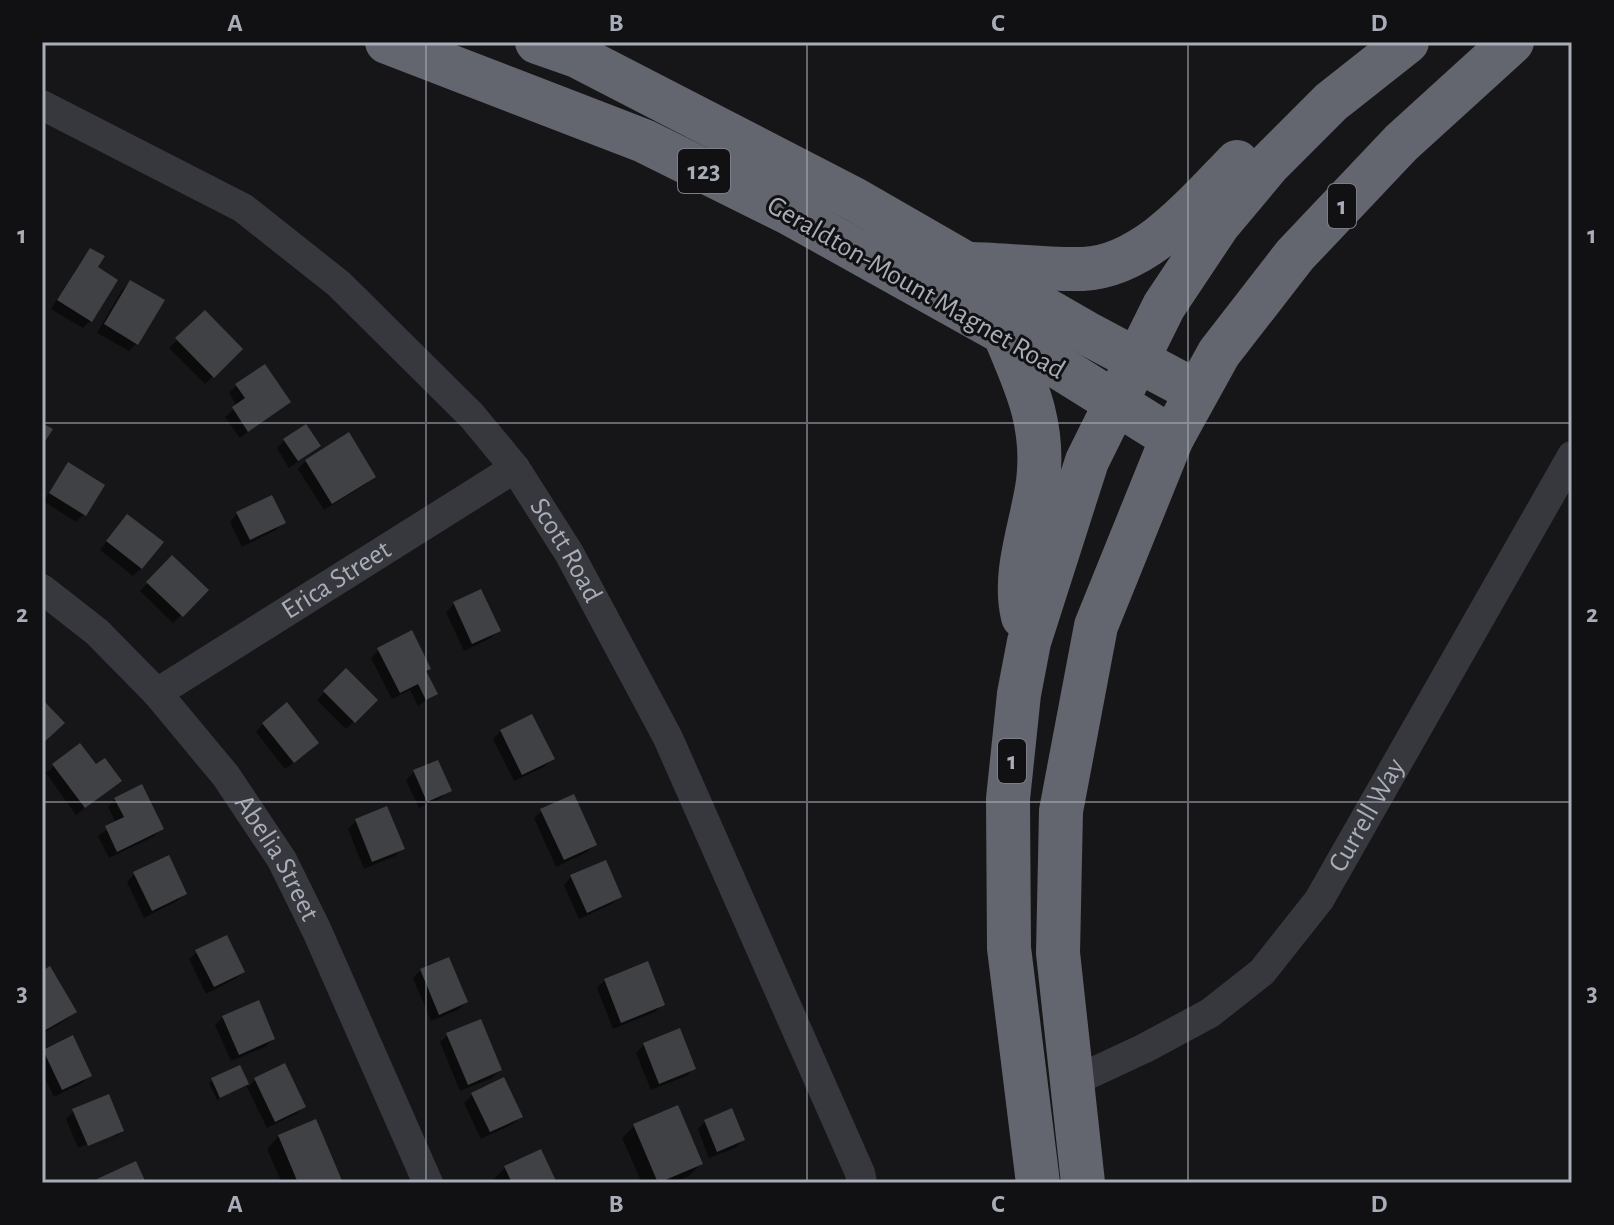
<svg xmlns="http://www.w3.org/2000/svg" width="1614" height="1225" font-family="'Alegreya Sans',sans-serif">
<rect width="100%" height="100%" fill="#161618"/>
<!-- shadow -->
<g fill="#0007">
<path d="M91,250L95,268L90,321L83,328L51,309L83,258Z"/>
<path d="M130,282L137,343L129,351L97,333L122,290Z"/>
<path d="M205,313L240,349L205,384L169,348Z"/>
<path d="M236,386L288,401L240,438L225,417L237,406L229,393Z"/>
<path d="M284,441L319,446L289,468L277,448Z"/>
<path d="M306,461L374,476L366,484L324,510L298,469Z"/>
<path d="M68,465L84,514L76,522L43,501Z"/>
<path d="M237,514L283,522L276,530L242,547L230,522Z"/>
<path d="M120,524L141,568L133,576L100,550Z"/>
<path d="M172,558L206,590L173,623L140,591Z"/>
<path d="M454,604L498,630L491,638L464,651L446,612Z"/>
<path d="M379,650L429,668L425,673L435,694L418,706L410,690L392,699L371,658Z"/>
<path d="M346,671L375,700L346,729L317,700Z"/>
<path d="M263,724L309,751L285,769L256,732Z"/>
<path d="M501,731L552,759L544,767L514,781L493,739Z"/>
<path d="M54,766L95,767L119,781L76,815L46,773Z"/>
<path d="M414,772L449,790L441,798L419,808L406,780Z"/>
<path d="M115,799L161,829L153,837L109,858L98,836L116,823L108,807Z"/>
<path d="M542,811L595,844L587,852L556,867L534,818Z"/>
<path d="M356,821L402,849L395,856L364,869L348,829Z"/>
<path d="M134,874L185,894L177,901L144,918L127,882Z"/>
<path d="M571,877L620,896L612,904L579,919L564,885Z"/>
<path d="M197,952L243,972L235,979L206,994L189,959Z"/>
<path d="M421,970L466,1002L458,1010L431,1021L413,978Z"/>
<path d="M42,973L75,1011L67,1019L42,1034Z"/>
<path d="M605,980L663,1004L655,1012L613,1029L597,988Z"/>
<path d="M223,1017L273,1039L265,1047L231,1061L215,1025Z"/>
<path d="M448,1035L500,1070L492,1078L460,1091L440,1042Z"/>
<path d="M644,1045L694,1068L686,1076L651,1090L636,1053Z"/>
<path d="M44,1051L90,1075L82,1083L54,1097L42,1072Z"/>
<path d="M239,1067L248,1087L255,1080L304,1106L296,1114L267,1128L246,1085L217,1100L209,1083Z"/>
<path d="M503,1080L521,1116L513,1124L481,1139L464,1103L472,1095Z"/>
<path d="M74,1111L122,1131L114,1138L80,1153L115,1137V1133L78,1148L66,1119Z"/>
<path d="M705,1122L743,1140L735,1148L709,1158L698,1129Z"/>
<path d="M634,1126L701,1164L689,1176L672,1183H642L622,1138Z"/>
<path d="M279,1136L340,1183H282L267,1149Z"/>
<path d="M505,1168L555,1183H495L493,1180Z"/>
</g>
<!-- building -->
<g fill="#404145">
<path d="M90,248L105,256L98,267L118,280L92,322L57,300Z"/>
<path d="M130,280L165,300L138,345L104,324Z"/>
<path d="M205,310L243,349L214,378L175,338Z"/>
<path d="M265,364L291,402L248,432L232,407L245,398L235,384Z"/>
<path d="M42,423L53,429L42,446Z"/>
<path d="M306,424L321,446L298,461L283,439Z"/>
<path d="M349,432L376,477L332,504L305,460Z"/>
<path d="M68,462L105,485L86,516L49,493Z"/>
<path d="M272,495L286,523L250,540L236,512Z"/>
<path d="M127,514L164,542L142,569L106,541Z"/>
<path d="M172,555L209,590L183,617L146,582Z"/>
<path d="M481,589L501,631L472,644L453,602Z"/>
<path d="M412,630L431,669L426,671L438,694L426,700L418,684L400,693L377,648Z"/>
<path d="M346,668L378,700L355,723L323,691Z"/>
<path d="M42,699L65,723L42,744Z"/>
<path d="M287,702L319,743L294,763L262,723Z"/>
<path d="M532,714L555,759L522,775L500,730Z"/>
<path d="M80,743L96,764L105,758L122,781L85,808L52,764Z"/>
<path d="M438,760L452,791L427,802L413,770Z"/>
<path d="M142,784L164,829L117,852L105,826L124,817L114,798Z"/>
<path d="M574,794L597,845L564,860L540,809Z"/>
<path d="M387,806L405,849L372,862L355,819Z"/>
<path d="M169,855L187,894L152,911L133,872Z"/>
<path d="M606,860L622,897L587,913L570,875Z"/>
<path d="M227,935L245,972L214,987L195,950Z"/>
<path d="M449,957L468,1002L439,1015L420,969Z"/>
<path d="M648,961L665,1005L621,1023L604,979Z"/>
<path d="M50,966L77,1012L42,1032V971Z"/>
<path d="M259,1000L275,1039L239,1055L222,1016Z"/>
<path d="M481,1019L502,1070L468,1085L446,1033Z"/>
<path d="M680,1028L696,1069L659,1084L643,1043Z"/>
<path d="M73,1035L92,1076L62,1090L43,1050Z"/>
<path d="M285,1063L306,1107L275,1122L254,1078Z"/>
<path d="M240,1065L249,1084L220,1098L211,1078Z"/>
<path d="M504,1077L523,1117L490,1132L471,1093Z"/>
<path d="M109,1094L124,1131L88,1146L72,1109Z"/>
<path d="M678,1105L703,1164L658,1183L633,1124Z"/>
<path d="M732,1108L745,1140L717,1152L704,1120Z"/>
<path d="M316,1119L343,1183H298L278,1135Z"/>
<path d="M541,1149L557,1183H512L504,1166Z"/>
<path d="M136,1161L146,1183H99L97,1179Z"/>
</g>
<g fill="none" stroke-linecap="round" stroke-linejoin="round">
<!-- minor -->
<g stroke="#37383d" stroke-width="30">
<path id="s1" d="M42,105L243,208L339,284L472,416L515,468L569,553L668,738L860,1173L862,1183"/>
<path id="s2" d="M42,589L97,632L157,693L226,776L282,860L317,931L428,1183"/>
<path id="s3" d="M157,693L515,468"/>
<path id="s4" d="M1070,1083L1145,1048L1210,1013L1262,972L1319,900L1572,456"/>
</g>
<!-- highway -->
<g stroke="#63666e" stroke-width="44">
<path d="M387,42L644,141L789,213L1004,333L1172,438"/>
<path d="M537,42L577,56L854,199L1090,335L1197,392"/>
<path d="M972,264C1009,265 1047,270 1083,269C1146,266 1197,203 1237,162"/>
<path d="M1004,333C1026,385 1045,424 1038,482C1032,526 1012,573 1023,617"/>
<path d="M1038,1183L1009,948L1008,799L1019,694L1029,642L1087,461L1164,306L1218,225L1269,164L1331,102L1407,42"/>
<path d="M1083,1183L1058,953L1061,811L1096,626L1172,438L1219,353L1295,255L1401,143L1512,42"/>
</g>
</g>
<!-- grid -->
<path fill="none" stroke="#a8adb8" stroke-width="2" stroke-opacity="0.55" d="M426,42V1183M807,42V1183M1188,42V1183M42,423H1572M42,802H1572"/>
<g text-anchor="middle" dominant-baseline="central" stroke-width="6" stroke-linejoin="round" paint-order="stroke">
<!-- shield labels -->
<g fill="#111113" stroke="#7b7e86" stroke-width="2">
<rect x="678" y="149" width="52" height="44" rx="6"/>
<rect x="1328" y="184" width="28" height="44" rx="6"/>
<rect x="998" y="739" width="28" height="44" rx="6"/>
</g>
<g font-size="26" font-weight="bold" fill="#a8adb8">
<text x="704" y="171">123</text>
<text x="1342" y="206">1</text>
<text x="1012" y="761">1</text>
</g>
<!-- street labels -->
<g font-size="28" fill="#a8adb8" stroke="#111113">
<text transform="translate(916 288) rotate(30)">Geraldton-Mount Magnet Road</text>
<text stroke="none"><textPath href="#s1" startOffset="700">Scott Road</textPath></text>
<text stroke="none"><textPath href="#s3" startOffset="212">Erica Street</textPath></text>
<text stroke="none"><textPath href="#s4" startOffset="412">Currell Way</textPath></text>
<text stroke="none"><textPath href="#s2" startOffset="360">Abelia Street</textPath></text>
</g>
</g>
<!-- border -->
<rect width="1614" height="1225" fill="none" stroke="#111113" stroke-width="88"/>
<rect x="44" y="44" width="1526" height="1137" fill="none" stroke="#a8adb8" stroke-width="3"/>
<g font-size="26" text-anchor="middle" font-weight="bold" fill="#a8adb8">
<text x="235" y="31">A</text>
<text x="616" y="31">B</text>
<text x="998" y="31">C</text>
<text x="1379" y="31">D</text>
<text x="22" y="243">1</text>
<text x="1592" y="243">1</text>
<text x="22" y="622">2</text>
<text x="1592" y="622">2</text>
<text x="22" y="1001">3</text>
<text x="1592" y="1001">3</text>
<text x="235" y="1212">A</text>
<text x="616" y="1212">B</text>
<text x="998" y="1212">C</text>
<text x="1379" y="1212">D</text>
</g>
</svg>
